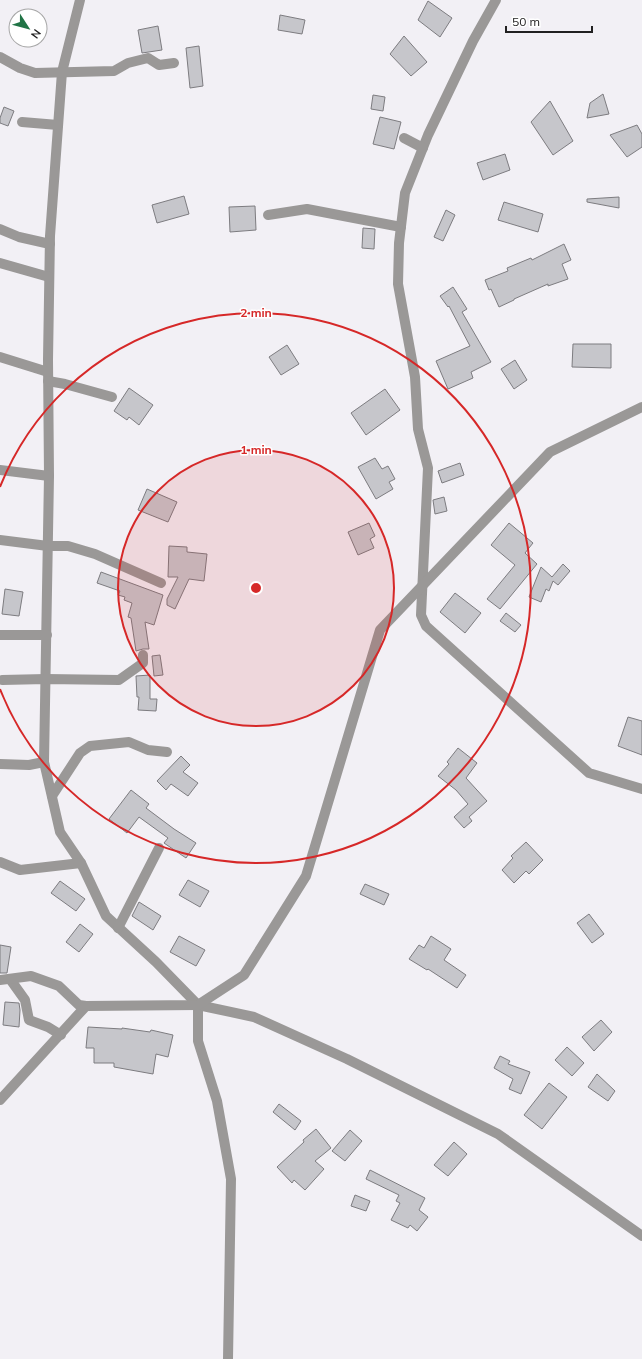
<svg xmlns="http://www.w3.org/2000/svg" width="642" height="1359" font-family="Mulish,sans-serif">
<rect width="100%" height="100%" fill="#f2f0f5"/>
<!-- building -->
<g fill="#c6c6cb" stroke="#7d7c80">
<path d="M428,1L452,18L440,37L418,20Z"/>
<path d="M280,15L305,20L302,34L278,30Z"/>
<path d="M158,26L162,50L142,53L138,30Z"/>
<path d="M404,36L427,62L411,76L390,54Z"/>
<path d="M199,46L203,86L190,88L186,48Z"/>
<path d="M603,94L609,114L587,118L590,103Z"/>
<path d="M373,95L385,97L383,111L371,109Z"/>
<path d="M550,101L573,141L553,155L531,122Z"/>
<path d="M4,107L14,111L8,126L0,123V118Z"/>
<path d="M380,117L401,122L394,149L373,144Z"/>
<path d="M637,125L642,134V147L627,157L610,135Z"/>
<path d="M505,154L510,170L483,180L477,163Z"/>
<path d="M184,196L189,214L157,223L152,205Z"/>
<path d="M619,197V208L587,202V199Z"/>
<path d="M504,202L543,214L538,232L498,220Z"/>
<path d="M255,206L256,230L230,232L229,207Z"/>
<path d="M446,210L455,215L443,241L434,237Z"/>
<path d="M363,228L375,229L374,249L362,248Z"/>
<path d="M564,244L571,260L562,264L568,279L548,286V284L514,299V300L499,307L491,289L489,290L485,280L508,271L507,268L531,258L532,260Z"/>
<path d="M453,287L467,309L462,312L491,362L471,372L473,378L448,389L436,361L470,346L449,306L448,307L440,296Z"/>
<path d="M573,344H611V368L572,367Z"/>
<path d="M287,345L299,364L281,375L269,357Z"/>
<path d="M515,360L527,380L514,389L501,369Z"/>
<path d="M129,388L153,405L139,425L129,417L127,420L114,411Z"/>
<path d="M385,389L400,410L366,435L351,413Z"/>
<path d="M375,458L382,469L388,466L395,479L389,482L393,489L376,499L358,467Z"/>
<path d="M460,463L464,475L442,483L438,471Z"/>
<path d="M147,489L177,502L168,522L138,510Z"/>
<path d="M444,497L447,511L435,514L433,500Z"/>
<path d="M369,523L375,536L370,539L374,548L358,555L348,532Z"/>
<path d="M509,523L533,543L525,553L537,564L500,609L487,599L515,565L491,545Z"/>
<path d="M169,546L187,547V552L207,554L204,581L189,579L175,609L167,605V599L178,577H168Z"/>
<path d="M563,564L570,571L558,585L553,581L549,591L546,589L541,602L529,597L541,567L552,577Z"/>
<path d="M101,572L163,595L154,625L145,622L149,649H143L136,651L131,618L128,617L132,603L124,600L125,597L118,595L120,591L97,583Z"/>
<path d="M5,589L23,592L19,616L2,614Z"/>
<path d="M455,593L481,613L465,633L440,612Z"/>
<path d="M506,613L521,625L515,632L500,621Z"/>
<path d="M160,655L163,675L154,676L152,656Z"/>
<path d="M150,675V699H157L156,711L138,710L139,697H137L136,676Z"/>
<path d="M628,717L642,721V755L618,746Z"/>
<path d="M458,748L477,763L466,778L487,801L469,817L472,821L464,828L454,817L468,804L456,790L438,776L449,764L447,762Z"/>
<path d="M181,756L190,765L183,772L198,783L188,796L171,784L166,790L157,781Z"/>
<path d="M131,790L149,804L146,808L174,829L196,843L186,858L164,843L168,838L139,817L127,833L109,819Z"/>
<path d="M526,842L543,860L529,874L526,871L514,883L502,870L513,858L511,856Z"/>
<path d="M188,880L209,891L200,907L179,895Z"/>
<path d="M60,881L85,899L76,911L51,893Z"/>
<path d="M365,884L389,894L384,905L360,894Z"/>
<path d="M139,902L161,916L153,930L132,916Z"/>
<path d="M589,914L604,934L592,943L577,923Z"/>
<path d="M80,924L93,934L79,952L66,942Z"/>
<path d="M179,936L205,950L196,966L170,952Z"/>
<path d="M431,936L451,949L444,960L466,975L457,988L428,969L427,970L409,959L419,945L424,948Z"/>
<path d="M0,945L11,947L7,973H0Z"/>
<path d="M5,1002L19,1003L20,1010L19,1027L3,1025Z"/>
<path d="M601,1020L612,1032L594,1051L582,1037Z"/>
<path d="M88,1027L122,1029V1028L150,1032L151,1030L173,1035L168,1057L156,1054L153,1074L114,1067V1063H94V1048H86Z"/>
<path d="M567,1047L584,1063L572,1076L555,1060Z"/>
<path d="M500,1056L510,1061L508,1064L530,1072L521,1094L509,1089L513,1079L494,1068Z"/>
<path d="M597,1074L615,1091L608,1101L588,1087Z"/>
<path d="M549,1083L567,1097L542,1129L524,1115Z"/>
<path d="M279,1104L301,1121L295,1130L273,1112Z"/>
<path d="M316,1129L331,1148L315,1161L324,1169L305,1190L294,1180L292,1183L277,1167L304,1142L303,1140Z"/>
<path d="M350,1130L362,1141L345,1161L332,1151Z"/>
<path d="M454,1142L467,1154L448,1176L434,1165Z"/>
<path d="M370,1170L425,1198L419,1210L428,1217L417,1231L410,1225L408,1228L391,1220L400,1203L396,1201L399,1195L366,1179Z"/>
<path d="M355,1195L370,1201L366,1211L351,1206Z"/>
</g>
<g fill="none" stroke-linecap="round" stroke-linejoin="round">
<!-- street -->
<g stroke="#9a9897" stroke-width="10">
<path d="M80,0L62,72L50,236L48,360L49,476L44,762L60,832L81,863L106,916L156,962L198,1005L254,1017L347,1059L498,1134L642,1236"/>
<path d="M496,0L473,41L428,135L405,193L399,243L398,284L415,377L418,429L428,468L421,615L426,626L589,773L642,789"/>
<path d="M0,57L20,68L35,73L114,71L128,63L148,58L159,65L174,63"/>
<path d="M22,122L58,125"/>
<path d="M404,138L423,148"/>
<path d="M268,215L307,209L401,227"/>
<path d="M0,229L19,237L50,244"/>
<path d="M0,263L49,277"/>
<path d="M0,357L48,372"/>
<path d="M48,381L65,384L112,397"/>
<path d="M0,470L49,476"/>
<path d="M0,540L48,546H68L95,554L161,583"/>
<path d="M0,635H47"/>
<path d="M2,680L46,679L119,680L143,663V655"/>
<path d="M0,764L29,765L44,762"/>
<path d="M52,796L80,753L90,746L129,742L148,750L167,752"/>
<path d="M0,862L20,870L81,863"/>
<path d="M118,928L159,848"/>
<path d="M10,979L25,1000L29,1020L48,1027L61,1035"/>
<path d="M0,980L31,976L59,986L79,1005L86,1006"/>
<path d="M198,1005V1041L217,1101L231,1179L228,1359"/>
<path d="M0,1100L86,1006L198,1005L244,975L306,876L380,630L550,452L642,407"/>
</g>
</g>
<!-- distance rings -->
<circle cx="256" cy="588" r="138" fill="#d62828" fill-opacity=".12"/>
<g fill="none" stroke="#d62828" stroke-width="2">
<circle cx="256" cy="588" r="138"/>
<path d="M0 487A275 275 0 1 1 0 689"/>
</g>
<circle cx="256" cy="588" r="6" fill="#d62828" stroke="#fff" stroke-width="2"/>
<g font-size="12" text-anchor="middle" font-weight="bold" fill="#d62828" stroke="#fff" stroke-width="3" stroke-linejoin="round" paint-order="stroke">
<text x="256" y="317">2 min</text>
<text x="256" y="454">1 min</text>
</g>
<!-- north arrow -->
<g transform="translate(28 28) rotate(126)"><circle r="19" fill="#ffffff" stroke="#a6a6a6"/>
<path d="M0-3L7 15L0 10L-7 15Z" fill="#217446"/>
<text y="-6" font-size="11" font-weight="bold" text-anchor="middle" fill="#212021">N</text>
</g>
<!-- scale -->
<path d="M506 26v6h86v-6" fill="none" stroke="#212021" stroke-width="2"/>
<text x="512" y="26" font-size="12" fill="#212021" stroke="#ffffff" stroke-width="3" paint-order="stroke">50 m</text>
</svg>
